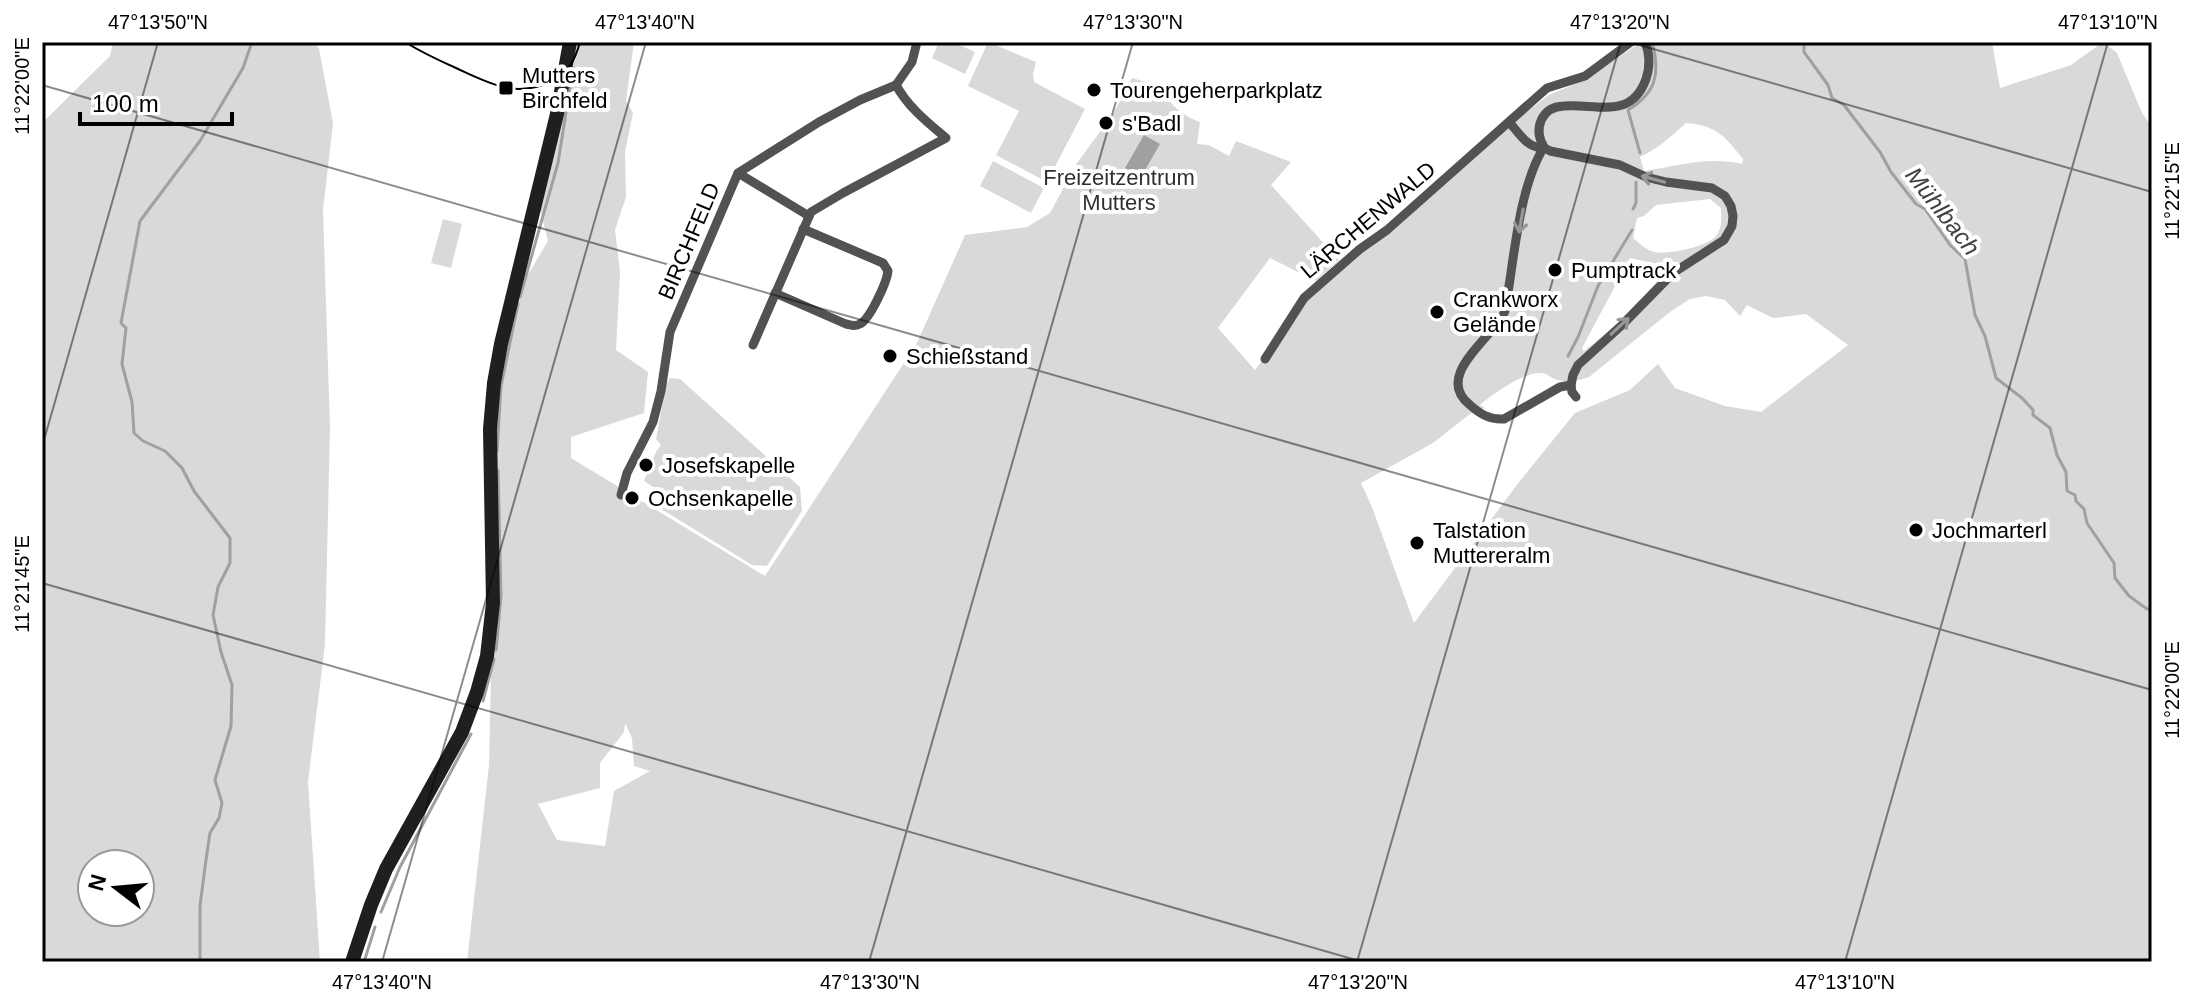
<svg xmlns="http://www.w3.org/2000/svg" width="2194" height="1004" font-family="Arial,sans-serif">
<rect width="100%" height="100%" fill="#fff"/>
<!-- green -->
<g fill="#d9d9d9" fill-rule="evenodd">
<path d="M113,42H314L319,49L333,123L323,210L330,428L325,644L308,782L320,962H42V123L110,56ZM92,864H140V912H92Z"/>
<path d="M576,42H634L626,101L633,113L625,152L626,197L615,230L620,272L616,350L648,372L644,413L571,437V458L765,576L917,343L965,235L1027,227L1050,213L1077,163L1113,114L1132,78L1146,82L1154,89L1160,86C1168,103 1182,116 1200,122L1197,144L1209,145L1229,156L1236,141L1291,162L1271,185L1339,260L1316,281L1270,258L1218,328L1255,370L1307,300L1503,130L1549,95L1585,80L1641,42H1992L2000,88L2071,65L2103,42L2117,53L2142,113L2152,127V962H467L489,765L496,450L501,387L517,293L548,241L540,209ZM1686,123C1716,125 1726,137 1743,159L1742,164C1710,156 1676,166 1644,171L1640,157C1657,149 1672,136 1686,123ZM1710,199L1721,208C1721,218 1723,230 1714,238C1704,247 1667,255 1654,252C1646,250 1639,243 1633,238L1637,218L1644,216L1656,205ZM1630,258L1671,267L1616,325L1584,351L1582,348ZM1706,296L1725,300L1740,316L1747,305L1773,318L1806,314L1848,345L1761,412L1725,406L1675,388L1658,364L1630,390L1575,413L1519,482L1414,623L1372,507L1361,483L1433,443L1470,414L1485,408L1480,405C1493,394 1524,372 1541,373C1548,373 1551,379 1558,380C1567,383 1581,380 1589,377L1670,312L1690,299ZM625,723L632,738L634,766L650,771L614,791L605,846L557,840L538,804L600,788V763L624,732Z"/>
<path d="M939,42H953L975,52L965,74L932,58Z"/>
<path d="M988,42L1036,62L1033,74L1034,82L1085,109L1047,182L996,155L1019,111L968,86Z"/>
<path d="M993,161L1044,188L1031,213L980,186Z"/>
<path d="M443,219L462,224L451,268L431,263Z"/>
<path d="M670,378L680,379L800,487L802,511L767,566L752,565L658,507L665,495L644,481L656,452L661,445L656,439L666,385Z"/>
</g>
<!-- water -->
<path fill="#a0a0a0" d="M1144,135L1160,144L1141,177L1125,168Z"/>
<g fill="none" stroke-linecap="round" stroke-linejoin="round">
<!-- stream -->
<g stroke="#a0a0a0" stroke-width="3">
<path d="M1804,42V52L1828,85L1832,98L1844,105L1880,152L1891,172L1916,204L1925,209L1950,245L1965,259L1975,315L1985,336L1996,378L2022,398L2033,410V415L2050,428L2057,455L2066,472L2067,491L2075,495L2076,501L2084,509L2087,523L2114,563L2115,578L2129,596L2147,609H2152"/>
<path d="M1640,153L1628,110C1656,93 1660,74 1653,45"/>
<path d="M1633,209L1636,203V182"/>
<path d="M520,297L558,163L573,68"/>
<path d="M1568,356L1578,337L1598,286L1632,230"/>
<path d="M497,451L501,386L518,304"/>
<path d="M496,650L501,596L498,470"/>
<path d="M483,701L494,659"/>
<path d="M381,912L400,867L471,734"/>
<path d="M200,962V906L205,867L210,833L219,818L222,803L215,780L231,726L232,685L221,652L213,615L218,587L230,563V538L194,491L182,468L165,451L143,441L134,433L132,402L122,364L126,328L121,323L140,221L200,141L243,68L252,42"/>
<path d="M364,962L375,927"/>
</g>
<!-- street -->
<g stroke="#525252" stroke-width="9">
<path d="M1510,123C1517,131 1526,145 1537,147C1541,148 1546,148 1550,151L1620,165L1646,177L1666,182L1712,188L1725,196L1731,206L1733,216L1732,226L1724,240L1673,273L1622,325L1578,365L1573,375L1571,385L1572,392L1576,397"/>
<path d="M1544,147C1518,189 1514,262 1505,311C1495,337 1432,375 1470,405C1480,414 1490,420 1504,419L1560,387L1571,385"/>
<path d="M1544,147C1533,129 1541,107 1564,106C1595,103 1631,121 1646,79C1650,67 1650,54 1645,42"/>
<path d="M738,173L809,216"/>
<path d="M775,293L846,324C851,325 855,327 860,324C870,319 887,282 888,271L883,263L803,229"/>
<path d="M753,345L811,212L843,193L946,138C927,122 908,107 896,85"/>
<path d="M1265,359L1304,298L1360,249L1387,230L1547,88L1585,76L1631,42"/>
<path d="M621,495L627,473L653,422L661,391L670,332L738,173L819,122L860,100L896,85L912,62L917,42"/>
</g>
<!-- secondary -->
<path stroke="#1f1f1f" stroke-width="14" d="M352,962L371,905L386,869L462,732L477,692L487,656L493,603L490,429L494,383L501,344L557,114L570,42"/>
<!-- tram -->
<path stroke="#000" stroke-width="2" d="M405,42C421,52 438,60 456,68C489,83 516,99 552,81C569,72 575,60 580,42"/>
</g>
<!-- one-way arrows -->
<defs><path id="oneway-shaft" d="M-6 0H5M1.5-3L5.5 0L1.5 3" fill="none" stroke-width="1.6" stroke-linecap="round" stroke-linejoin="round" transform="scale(2)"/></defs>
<g stroke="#979797">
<use href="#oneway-shaft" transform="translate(1653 179) rotate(-165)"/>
<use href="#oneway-shaft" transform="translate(1521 221) rotate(100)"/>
<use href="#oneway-shaft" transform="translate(1620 326) rotate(-43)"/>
</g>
<!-- ticks -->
<path fill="none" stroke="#000" stroke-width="2" stroke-opacity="0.45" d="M1629,42L2152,192M42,85L2152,690M42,447L158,42M42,583L1363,962M382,962L646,42M869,962L1133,42M1357,962L1621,42M1845,962L2108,42"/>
<!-- markers -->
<g fill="#000" stroke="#fff" stroke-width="3">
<rect x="498" y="80" width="16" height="16" rx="4"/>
<circle cx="1094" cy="90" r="8"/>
<circle cx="1106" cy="123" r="8"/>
<circle cx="1555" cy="270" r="8"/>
<circle cx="1437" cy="312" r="8"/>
<circle cx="890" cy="356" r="8"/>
<circle cx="646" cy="465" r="8"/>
<circle cx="632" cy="498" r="8"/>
<circle cx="1916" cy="530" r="8"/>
<circle cx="1417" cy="543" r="8"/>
</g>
<g text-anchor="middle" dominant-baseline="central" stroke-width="8" stroke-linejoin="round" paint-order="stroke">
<!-- poi labels -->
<g font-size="22" fill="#000" stroke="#fff" text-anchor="start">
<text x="522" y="75">Mutters<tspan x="522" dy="25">Birchfeld</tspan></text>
<text x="1110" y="90">Tourengeherparkplatz</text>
<text x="1122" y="123">s'Badl</text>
<text x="1571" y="270">Pumptrack</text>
<text x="1453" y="299">Crankworx<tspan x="1453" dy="25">Gelände</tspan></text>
<text x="906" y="356">Schießstand</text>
<text x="662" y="465">Josefskapelle</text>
<text x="648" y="498">Ochsenkapelle</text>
<text x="1433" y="530">Talstation<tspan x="1433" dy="25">Muttereralm</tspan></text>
<text x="1932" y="530">Jochmarterl</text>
</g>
<!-- park labels -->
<g font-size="22" fill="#303030" stroke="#fff">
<text x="1119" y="177">Freizeitzentrum<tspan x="1119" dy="25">Mutters</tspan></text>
</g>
<!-- street labels -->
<g font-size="22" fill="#000" stroke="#fff">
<text transform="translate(1368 220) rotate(-40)">LÄRCHENWALD</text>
<text transform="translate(689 241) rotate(-67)">BIRCHFELD</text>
</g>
<!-- water labels -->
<g font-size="24" font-style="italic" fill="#414141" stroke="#fff">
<text transform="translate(1943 211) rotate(52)">Mühlbach</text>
</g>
</g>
<!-- border -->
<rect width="2194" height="1004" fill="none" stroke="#ffffff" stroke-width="88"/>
<!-- north arrow -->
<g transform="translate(116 888) rotate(286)"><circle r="38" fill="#ffffff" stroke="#999999" stroke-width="2"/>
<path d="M0-6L14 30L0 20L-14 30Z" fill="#000000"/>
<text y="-12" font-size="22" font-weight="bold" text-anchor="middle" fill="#000000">N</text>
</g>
<!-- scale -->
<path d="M80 112v12h152v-12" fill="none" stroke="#000000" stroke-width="4"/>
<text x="92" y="112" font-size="24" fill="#000000" stroke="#ffffff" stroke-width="6" paint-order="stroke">100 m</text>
<rect x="44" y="44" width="2106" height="916" fill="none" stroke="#000" stroke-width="3"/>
<g font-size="20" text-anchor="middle" fill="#000">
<text x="158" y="29">47°13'50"N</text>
<text x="645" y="29">47°13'40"N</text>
<text x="1133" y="29">47°13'30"N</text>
<text x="1620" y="29">47°13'20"N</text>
<text x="2108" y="29">47°13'10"N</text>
<text transform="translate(22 86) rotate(-90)" y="7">11°22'00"E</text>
<text transform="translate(2172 191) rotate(-90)" y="7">11°22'15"E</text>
<text transform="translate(22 584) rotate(-90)" y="7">11°21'45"E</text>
<text transform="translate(2172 690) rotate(-90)" y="7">11°22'00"E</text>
<text x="382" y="989">47°13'40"N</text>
<text x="870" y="989">47°13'30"N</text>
<text x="1358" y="989">47°13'20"N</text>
<text x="1845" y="989">47°13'10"N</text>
</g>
</svg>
